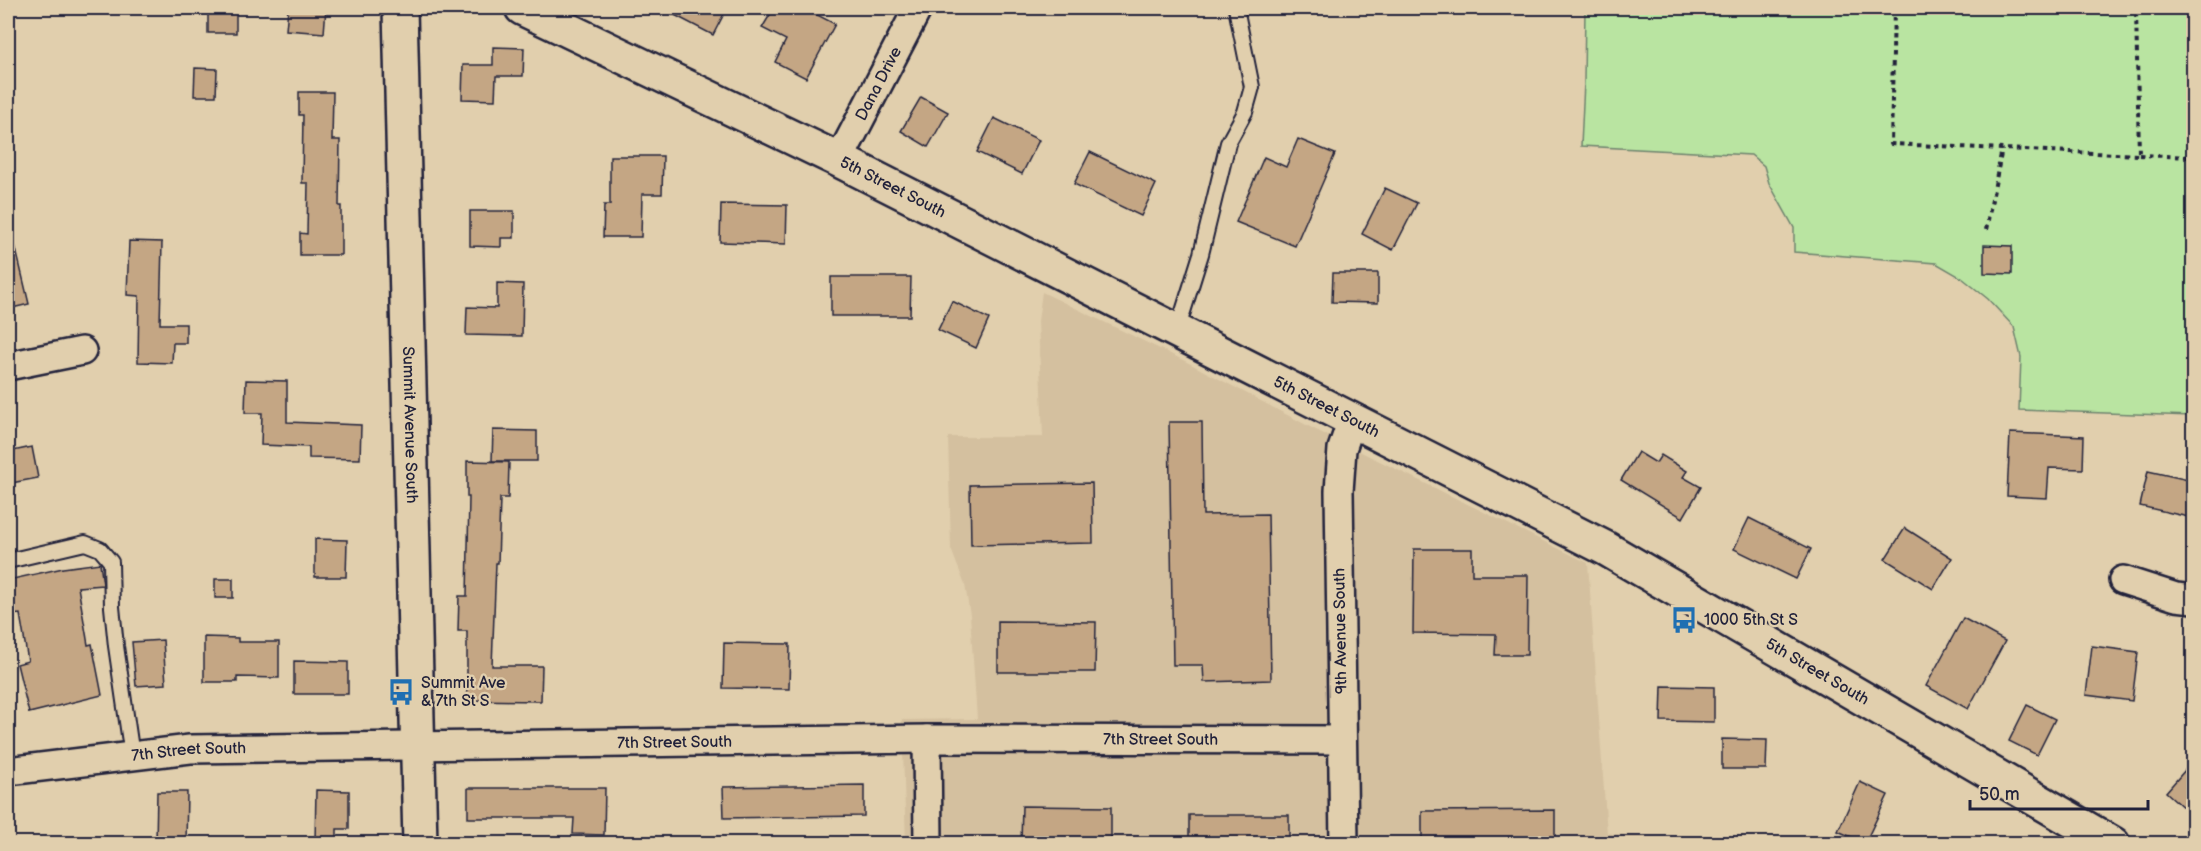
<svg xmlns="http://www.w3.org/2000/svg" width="2201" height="851" font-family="'Balsamiq Sans',sans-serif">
<rect width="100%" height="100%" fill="#e1cfad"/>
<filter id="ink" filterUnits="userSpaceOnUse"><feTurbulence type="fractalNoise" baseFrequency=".0167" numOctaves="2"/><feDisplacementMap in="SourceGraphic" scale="12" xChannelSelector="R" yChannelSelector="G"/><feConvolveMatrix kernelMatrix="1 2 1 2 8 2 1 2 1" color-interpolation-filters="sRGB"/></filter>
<g filter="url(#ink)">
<!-- built -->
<path fill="#d4c09f" d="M1042,292L1185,361L1312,428L1588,563L1607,833L1703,843H906L902,720L977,719L970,615L965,585L951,549L948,437H1043L1038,321Z"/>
<!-- green -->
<path fill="#b9e4a1" stroke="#6e836e" stroke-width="1.5" d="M1585,8H2193V416L2019,410L2021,357L2014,327L1988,299L1962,278L1936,263L1794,252V228L1769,183L1764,166L1751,155L1581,146L1584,82Z"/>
<!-- building -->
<g fill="#c4a684" stroke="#22223b" stroke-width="1.5">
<rect x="208" y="8" width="28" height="25"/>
<path d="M288,8H326L324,33L286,30Z"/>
<path d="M661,8H727L713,35Z"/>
<path d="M774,8H804L835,24L806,78L775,62L786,40L762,28Z"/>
<path d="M493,47L524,48L523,76H496L495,100L462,99L463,65H493Z"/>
<path d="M195,68L217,69L216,96H194Z"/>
<path d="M299,92H333L332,140H340L339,206H341V255H300V233L307,234L308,183H302L303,115H299Z"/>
<path d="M921,97L948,112L928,147L901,131Z"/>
<path d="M994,118L1039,140L1022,174L977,152Z"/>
<path d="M1298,139L1335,154L1295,246L1236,222L1264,157L1286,167Z"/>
<path d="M1090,152L1156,184L1141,216L1074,184Z"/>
<path d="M610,156H663L662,194H642L641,237H603L604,205H610Z"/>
<path d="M1385,188L1417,203L1393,250L1362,234Z"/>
<path d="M721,204L787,205L786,244L720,242Z"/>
<path d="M470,211H514V238H501V247L470,246Z"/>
<path d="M129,241L162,242L160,324H186V343H173L172,363L138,362L139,296L127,295Z"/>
<path d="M8,245H15L29,304L8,309Z"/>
<path d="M1984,245L2012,246V274L1984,273Z"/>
<path d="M1333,273H1378V303L1332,302Z"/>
<path d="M831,277H911L910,316H831Z"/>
<path d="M497,283L523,284L522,336L466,335L467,307L497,308Z"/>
<path d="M952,301L989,319L976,348L938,330Z"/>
<path d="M246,380L287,381V422L361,425L360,459L309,458V447L261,445L262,413H245Z"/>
<path d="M1169,422H1202L1203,515L1268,514L1271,680L1204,682L1203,665H1173Z"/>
<path d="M493,430L537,431V461H492Z"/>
<path d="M2010,433L2084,436L2083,469L2049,468L2047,498L2007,496Z"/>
<path d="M32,447L38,478L11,483L8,452Z"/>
<path d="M1638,452L1656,463L1661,455L1687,471L1683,477L1701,487L1683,518L1621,480Z"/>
<path d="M467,461L509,462L508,498H500L498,563H496L492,666H542L541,701L467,700V631H458L459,596H467L469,497H467Z"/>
<path d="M2148,471L2193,481V518L2140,506Z"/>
<path d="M1092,483L1093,543L971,545L970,485Z"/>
<path d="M1749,518L1811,549L1796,579L1734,549Z"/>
<path d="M1905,528L1952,558L1933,589L1885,559Z"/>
<path d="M315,539L347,540L346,577H315Z"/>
<path d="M1414,549H1472V575H1528L1527,655H1495L1496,634L1413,633Z"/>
<path d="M100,563L103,585L78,587L88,645L92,644L102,695L29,713L17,664L28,661L20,614L12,615L8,580L63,568Z"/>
<rect x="215" y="579" width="18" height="19"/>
<path d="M1963,618L2005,641L1968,709L1926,686Z"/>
<path d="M998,621L1096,622L1095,672H998Z"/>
<path d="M204,637L238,638V642H279V678L237,677V682H204Z"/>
<path d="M163,640L166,684L136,686L132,642Z"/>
<path d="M724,643L790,644L789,689L723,688Z"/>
<path d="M2092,646L2138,652L2132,701L2086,695Z"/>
<path d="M294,661L348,662V694H294Z"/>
<path d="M1662,686L1714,687V722L1661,721Z"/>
<path d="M2027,705L2055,719L2037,755L2009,741Z"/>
<path d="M1722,739L1767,740L1766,769H1722Z"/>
<path d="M2193,761V816L2166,792Z"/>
<path d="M1860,782L1888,795L1865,843L1838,831Z"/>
<path d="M864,785V816L724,818L723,787Z"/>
<path d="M468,788H605L604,835L573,834L574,818H468Z"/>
<path d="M316,790L349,791V829H337V843H315Z"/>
<path d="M157,792H187L186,843H156Z"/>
<path d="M1022,806L1111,807V843H1021Z"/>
<path d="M1555,810V843H1422V811Z"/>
<rect x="1189" y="815" width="100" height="28"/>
</g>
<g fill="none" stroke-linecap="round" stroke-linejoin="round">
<defs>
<g id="service">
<path d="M1177,331L1201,254L1228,143L1245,112L1252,87L1236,8"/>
<path d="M8,561L85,543L100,549L111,562L112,607L116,646L132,756"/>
</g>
<g id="minor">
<path id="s1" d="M839,160L918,8"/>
<path d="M8,366L82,351"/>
<path d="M2123,580L2176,597L2194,599"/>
<path d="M927,739L928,844"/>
<path id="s2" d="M8,771L190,749L927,739L1342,740"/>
<path d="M1344,844L1339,491L1342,449L1352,420"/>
</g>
<g id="tertiary">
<path id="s3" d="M400,8L420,844"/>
<path id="s4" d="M522,8L839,160L1605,548L2113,844"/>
</g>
</defs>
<!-- service casing -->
<use href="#service" stroke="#22223b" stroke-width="18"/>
<!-- minor casing -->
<use href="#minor" stroke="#22223b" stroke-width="32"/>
<!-- tertiary casing -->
<use href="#tertiary" stroke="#22223b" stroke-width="38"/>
<!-- path -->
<g stroke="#22223b" stroke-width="4" stroke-dasharray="4.5 4.5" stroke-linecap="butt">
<path d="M1894,8L1891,144L2139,155L2136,8"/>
<path d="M2139,155L2194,157"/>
<path d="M1986,230L2002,149"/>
</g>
<!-- service -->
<use href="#service" stroke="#e1cfad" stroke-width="14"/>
<!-- minor -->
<use href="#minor" stroke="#e1cfad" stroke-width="27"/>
<!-- tertiary -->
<use href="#tertiary" stroke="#e1cfad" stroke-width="33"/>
</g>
</g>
<!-- icons -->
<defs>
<symbol id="bus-bare" viewBox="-9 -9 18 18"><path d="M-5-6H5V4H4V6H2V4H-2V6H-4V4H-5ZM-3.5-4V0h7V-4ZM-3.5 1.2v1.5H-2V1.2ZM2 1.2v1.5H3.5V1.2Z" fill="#1f6fb2" stroke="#e1cfad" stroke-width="2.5" paint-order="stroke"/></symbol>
</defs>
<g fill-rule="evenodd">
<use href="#bus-bare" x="1665" y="601" width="38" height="38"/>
<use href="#bus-bare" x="382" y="673" width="38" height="38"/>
</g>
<g text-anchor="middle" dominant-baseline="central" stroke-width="4.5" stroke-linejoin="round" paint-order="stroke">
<!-- street labels -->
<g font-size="16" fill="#22223b" stroke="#e1cfad">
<text stroke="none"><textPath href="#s1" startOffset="86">Dana Drive</textPath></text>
<text stroke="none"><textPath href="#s4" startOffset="412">5th Street South</textPath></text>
<text stroke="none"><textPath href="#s4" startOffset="898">5th Street South</textPath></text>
<text stroke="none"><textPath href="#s3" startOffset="417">Summit Avenue South</textPath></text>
<text transform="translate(1341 631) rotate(-91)">9th Avenue South</text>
<text stroke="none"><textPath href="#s4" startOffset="1456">5th Street South</textPath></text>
<text stroke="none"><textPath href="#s2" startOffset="1154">7th Street South</textPath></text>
<text stroke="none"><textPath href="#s2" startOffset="668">7th Street South</textPath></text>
<text stroke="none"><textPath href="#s2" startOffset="182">7th Street South</textPath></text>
</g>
<!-- poi labels -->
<g font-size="16" fill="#22223b" stroke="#e1cfad" text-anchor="start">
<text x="1704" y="620">1000 5th St S</text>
<text x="421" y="683">Summit Ave<tspan x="421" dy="18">&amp; 7th St S</tspan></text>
</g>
</g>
<!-- margin -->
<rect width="2201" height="851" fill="none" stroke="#e1cfad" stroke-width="30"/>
<rect x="15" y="15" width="2171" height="821" fill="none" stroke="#22223b" stroke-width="2" filter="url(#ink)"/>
<!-- scale -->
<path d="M1970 800v9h178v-9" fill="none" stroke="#22223b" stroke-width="3"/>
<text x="1979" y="800" font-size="18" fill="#22223b" stroke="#e1cfad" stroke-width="4.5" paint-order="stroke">50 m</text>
</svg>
